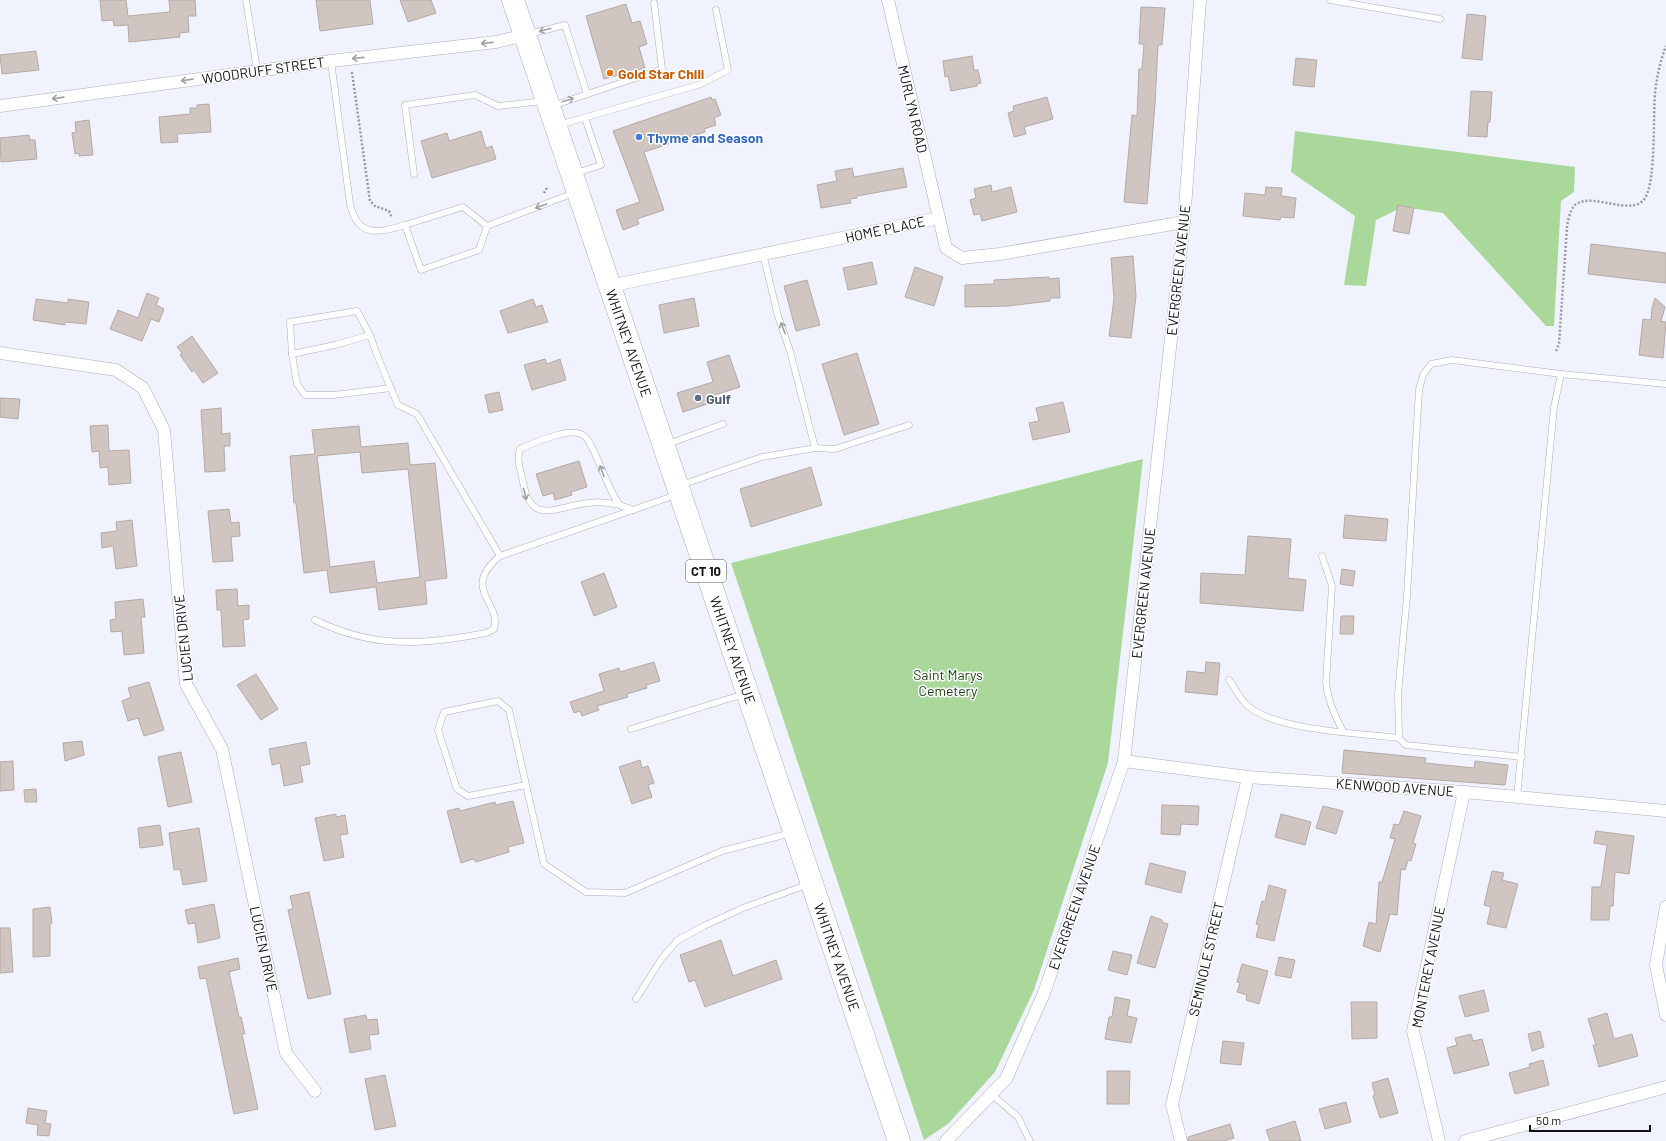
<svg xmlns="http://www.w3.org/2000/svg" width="1666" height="1141" font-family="Barlow,sans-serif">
<rect width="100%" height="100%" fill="#f0f3fe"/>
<!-- green -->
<g fill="#aad89b">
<path d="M1295,131L1575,167L1574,192L1561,201L1554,326H1546L1443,213L1403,207L1376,220L1366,286L1344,285L1355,216L1291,172Z"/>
<path d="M1143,459L1108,763L1034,990L995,1072L948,1124L924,1140L731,563Z"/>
</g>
<!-- building -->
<g fill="#d1c5c2" stroke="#b5a9a6" fill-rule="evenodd">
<path d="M100,0H126L128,16L170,12L169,0H195L196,16H188L189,32L179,33L180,37L129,42L128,25L114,26L113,20L102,21Z"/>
<path d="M316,0H370L373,24L320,31Z"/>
<path d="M400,0H431L436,13L408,22Z"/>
<path d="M626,4L632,23L640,21L647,44L639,47L645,68L604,79L586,16Z"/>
<path d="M1141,7L1165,8L1162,45H1158L1155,104L1147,204L1124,202L1132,115L1137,116L1139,69H1142L1144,44H1139Z"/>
<path d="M1467,14L1486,16L1482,60L1462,58Z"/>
<path d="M36,51L39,70L2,74L0,55Z"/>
<path d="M972,56L974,70H978L981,83L977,84V86L951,91L948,76L945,77L943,61Z"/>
<path d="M1296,58L1317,60L1314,87L1293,85Z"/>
<path d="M1471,91L1492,92L1490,122H1488L1487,137L1468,136Z"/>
<path d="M711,97L712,100L715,99L721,115L714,118L716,125L704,129L705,132L644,152L664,210L637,219L639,224L623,230L616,210L640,202L613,131Z"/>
<path d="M1047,97L1053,119L1024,127L1026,134L1014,137L1008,113L1014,111L1013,106Z"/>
<path d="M209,104L211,132L177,134L178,142L161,143L159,117L190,114V108H197V105Z"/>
<path d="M89,120L93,155L79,156V153L75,154L72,133L76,132L75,122Z"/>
<path d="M481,131L486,148L492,146L496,159L432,178L421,141L447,133L449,141Z"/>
<path d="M29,135L30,140H35L37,159L1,162L0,138Z"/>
<path d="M852,168L854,177L903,168L907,187L857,196V198L850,199L851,203L821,208L817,185L837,181L835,171Z"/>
<path d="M991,185L992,192L1011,187L1017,212L982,221L980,214L974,215L970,200L976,198L974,189Z"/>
<path d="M1266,187L1282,188L1281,196L1296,198L1294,218L1281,217L1280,220L1243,216L1245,193L1265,195Z"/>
<path d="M1398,205L1414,208L1409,234L1393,231Z"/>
<path d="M1591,244L1666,253V283L1588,274Z"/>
<path d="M1133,256L1136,296L1131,338L1109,336L1114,299L1111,258Z"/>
<path d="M872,262L877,284L848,290L843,268Z"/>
<path d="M915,267L943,277L934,306L905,297Z"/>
<path d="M1049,277V279L1059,278L1060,298H1050V301L1008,306L965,307V285L994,284V280Z"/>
<path d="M807,280L820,325L796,331L784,286Z"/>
<path d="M147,293L159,298L156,305L164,309L159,322L151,319L142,341L110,329L118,310L138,318Z"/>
<path d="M694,298L699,326L664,333L659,305Z"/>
<path d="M1655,298L1665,307L1661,321L1666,322L1663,358L1639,355L1643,319L1651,320L1652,308Z"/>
<path d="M36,299L68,303V299L89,302L86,324L65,322V325L33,320Z"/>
<path d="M533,299L536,307L542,305L548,322L508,333L500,311Z"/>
<path d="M192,336L218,373L203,383L194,370L192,372L180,355L182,353L177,347Z"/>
<path d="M857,353L879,424L844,435L822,364Z"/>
<path d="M729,355L740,387L715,395L717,401L683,412L677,393L713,382L707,362Z"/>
<path d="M545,359L547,364L560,359L566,380L532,390L524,365Z"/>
<path d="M499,392L503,410L489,413L485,395Z"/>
<path d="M0,398L20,399L18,419L0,417Z"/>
<path d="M1063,402L1070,432L1033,440L1029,423L1039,421L1036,408Z"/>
<path d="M221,408L222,434L230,433V446H224L225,471L205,472L201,410Z"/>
<path d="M108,425L109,451L129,450L131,483L109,485L108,467L100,468L99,451L92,452L90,426Z"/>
<path d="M359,426L361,447L408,443L410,465L435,463L447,578L425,581L427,604L379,610L376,587L330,593L327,570L304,573L296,503H294L290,456L315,454L312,430ZM360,452L362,473L408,469L420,577L377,583L374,561L330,567L317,456Z"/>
<path d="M579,461L587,487L571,492L572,495L555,500L553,493L543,496L536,474Z"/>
<path d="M811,467L822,505L751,527L740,489Z"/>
<path d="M229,509L231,523L239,522L240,536L231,537L233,561L213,562L208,511Z"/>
<path d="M1345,515L1388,519L1386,541L1343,538Z"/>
<path d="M132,520L137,566L116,569L113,546L102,548L101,533L117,531L116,522Z"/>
<path d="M1248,536L1291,539L1288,578L1306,580L1303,611L1200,603L1201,573L1245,575Z"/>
<path d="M1342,569L1355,571L1353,586L1340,584Z"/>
<path d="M604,573L617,607L594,616L581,582Z"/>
<path d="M237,589L238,606L249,605V619L243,620L245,646L223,647L221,610H217L216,590Z"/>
<path d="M143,599L145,617H141L144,653L124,655L122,631L111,632L110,620L116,619L115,602Z"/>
<path d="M1341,616H1354L1353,634H1340Z"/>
<path d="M654,662L660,681L646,685L647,688L627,694L628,697L597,706L599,710L582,716L580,711L574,713L570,702L604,691L599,674L619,668L620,672Z"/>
<path d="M1206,662L1220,663L1217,695L1185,692L1187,671L1205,673Z"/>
<path d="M256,674L278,709L261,720L237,685Z"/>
<path d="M149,682L164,730L144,736L138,718L128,721L122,701L131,697L128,688Z"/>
<path d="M82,741L84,755L65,761L63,743Z"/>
<path d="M306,742L310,764L300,766L303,782L284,786L280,763L272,765L269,749Z"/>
<path d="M1344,750L1426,758L1425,763L1474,768L1475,761L1508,765L1505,785L1342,773Z"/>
<path d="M181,752L192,802L168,807L158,757Z"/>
<path d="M640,760L642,768L648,766L654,783L648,785L652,797L632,804L619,767Z"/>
<path d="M13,761L14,790L0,791V762Z"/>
<path d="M36,789L37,802H25L24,790Z"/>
<path d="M513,801L524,843L508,847L509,852L476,862L473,859L461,863L447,811L459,808L460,811L495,802L496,805Z"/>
<path d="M1162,805L1199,806L1198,825L1181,824L1180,835L1161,834Z"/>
<path d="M1323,806L1343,811L1336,834L1316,828Z"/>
<path d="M1404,811L1421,816L1413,843L1416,844L1411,861L1408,860L1405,870L1401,869L1397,915L1390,914L1380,952L1374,950L1363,946L1369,922L1376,924L1379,882H1382L1395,839L1390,838L1394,824L1399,825Z"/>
<path d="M336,814V817L345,815L348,834L340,835L344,857L324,861L315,818Z"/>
<path d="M1281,814L1311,822L1305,845L1275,837Z"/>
<path d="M160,825L163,845L140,848L138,828Z"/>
<path d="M199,828L207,881L183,885L180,869L174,870L169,833Z"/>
<path d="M1596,831L1634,836L1629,874L1615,872L1613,906H1610L1609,920H1591L1592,887H1601L1607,845L1594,843Z"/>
<path d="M1150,863L1186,872L1181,893L1145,884Z"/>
<path d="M1492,871L1504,873L1502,880L1518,884L1506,928L1487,924L1491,907L1484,905Z"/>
<path d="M1269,885L1286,890L1274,941L1256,937L1259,925L1256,924L1262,901L1265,902Z"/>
<path d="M309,892L331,994L308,999L288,910L293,909L290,896Z"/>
<path d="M214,904L220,938L198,943L195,923L188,924L185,910Z"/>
<path d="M50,907L52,923L50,924V956L33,957V909Z"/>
<path d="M1151,916L1162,920V922L1168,924L1155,968L1137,963Z"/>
<path d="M0,928H10L13,972L0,973Z"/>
<path d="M721,940L733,976L776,960L782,979L705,1007L695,980L689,982L680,955Z"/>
<path d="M1113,951L1132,955L1127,975L1108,970Z"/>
<path d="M1279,957L1295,960L1291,978L1275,975Z"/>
<path d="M238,958L240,969L229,972L239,1017H241L245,1034H242L258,1109L234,1114L206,978L200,979L198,967Z"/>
<path d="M1242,964L1268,971L1259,1004L1246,1000L1247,995L1237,992L1240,983L1237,982Z"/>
<path d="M1484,990L1489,1011L1465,1017L1459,996Z"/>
<path d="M1115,997L1130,1000L1127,1016L1137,1018L1131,1043L1105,1039L1109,1017H1112Z"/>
<path d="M1351,1002H1377V1038L1352,1039Z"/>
<path d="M1607,1013L1614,1039L1632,1034L1638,1056L1599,1067L1593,1045H1596L1588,1019Z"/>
<path d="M366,1015L367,1020L377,1019L379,1034L369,1035L371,1049L350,1053L344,1019Z"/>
<path d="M1540,1031L1544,1047L1532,1051L1528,1034Z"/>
<path d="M1471,1034L1473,1041L1482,1039L1489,1065L1454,1074L1447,1048L1457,1045L1455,1038Z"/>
<path d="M1223,1041L1244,1043L1241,1065L1220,1063Z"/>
<path d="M1543,1060L1549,1085L1515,1094L1509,1073L1530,1067L1529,1064Z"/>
<path d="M1107,1071H1130L1129,1104H1107Z"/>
<path d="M385,1075L396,1126L375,1130L365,1079Z"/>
<path d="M1388,1078L1398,1113L1380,1118L1373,1096L1375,1095L1372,1083Z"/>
<path d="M1346,1102L1351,1122L1325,1129L1319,1109Z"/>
<path d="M28,1108L47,1111L45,1123L51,1124L49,1136L37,1135L38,1125L26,1123Z"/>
<path d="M1295,1121L1301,1141H1270L1266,1130Z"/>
<path d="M1230,1124L1234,1138L1224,1141H1188V1137Z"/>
</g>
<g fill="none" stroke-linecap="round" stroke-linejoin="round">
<defs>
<g id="lane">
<path d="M246,0L257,70"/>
<path d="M1330,0L1440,19"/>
<path d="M529,34L565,25L587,94"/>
<path d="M331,61L350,204C358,238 378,233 405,225L421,270L479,250L487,226"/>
<path d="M552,106L662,69L654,3"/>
<path d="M559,125L701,84L728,70L716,10"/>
<path d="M576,173L601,165L585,118"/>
<path d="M414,174L405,105L475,95L498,106L544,101"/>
<path d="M405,225L463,207L487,226"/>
<path d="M487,226L574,193"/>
<path d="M292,354L290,322L357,311L370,335"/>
<path d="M391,388L334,395H305L297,384L292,354L335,345L370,335C378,359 388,382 398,405L417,414L500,556"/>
<path d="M668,444L723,424"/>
<path d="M815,448L835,449L909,425"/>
<path d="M681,485L762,457L815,448L790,351L778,316L763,254"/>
<path d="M620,505C606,490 594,438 581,434C574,431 564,433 557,435C544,439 532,443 520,449C516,461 521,470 523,482C531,527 557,506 588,503C603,501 619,504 633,510"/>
<path d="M1322,556L1332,586L1326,683C1328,701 1334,715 1343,731"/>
<path d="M315,620C374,649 423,645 486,633L494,629C502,602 460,589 500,556L676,495"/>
<path d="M1229,680C1235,688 1241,701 1249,707C1280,731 1359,733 1399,738"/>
<path d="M631,729L744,694"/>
<path d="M1522,757L1406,745L1399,738L1398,694L1407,596L1419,390L1423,375L1431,364L1452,360L1561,374"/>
<path d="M526,785L468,796L457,789L438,730L444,712L498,701L509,710L544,864L586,892L625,893L722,851L791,833"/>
<path d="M1517,797L1554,407L1561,374L1666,384"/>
<path d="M636,999L662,958L678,940L704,926L743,908L809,884"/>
<path d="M991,1094L1018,1117L1030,1141"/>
</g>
<g id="street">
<path d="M888,0L939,218"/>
<path d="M0,106L331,61L496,42L525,35"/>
<path d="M609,286L939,218L946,248L962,258L1000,254L1184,222"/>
<path d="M0,353L116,370L143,388L164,430L186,684L222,749L286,1053L315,1091"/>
<path d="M1124,761L1248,777L1464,792L1666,811"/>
<path d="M1666,907L1656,965L1666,1015"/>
<path d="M946,1141L1006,1079L1044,993L1124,761L1184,222L1200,0"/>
<path d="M1181,1141L1172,1105L1248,777"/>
<path d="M1439,1141L1413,1031L1464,792"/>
<path d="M1465,1141L1666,1087"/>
</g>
<path id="highway" d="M513,0L899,1141"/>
</defs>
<!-- lane casing -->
<use href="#lane" stroke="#acaeb8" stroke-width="7"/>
<!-- street casing -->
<use href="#street" stroke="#acaeb8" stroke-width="13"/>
<!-- highway casing -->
<use href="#highway" stroke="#acaeb8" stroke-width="23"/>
<!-- path -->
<g stroke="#9799a2" stroke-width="2.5" stroke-dasharray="2 2" stroke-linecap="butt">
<path d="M352,72L370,201L375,206L389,211L392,218"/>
<path d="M544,193L548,186"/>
<path d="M1556,351L1559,344L1567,227C1568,220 1570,210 1575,205C1593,191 1632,218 1645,198C1656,181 1653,116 1655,93C1657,76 1660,62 1666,46"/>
</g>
<!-- lane -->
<use href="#lane" stroke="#fff" stroke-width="6"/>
<!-- street -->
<use href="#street" stroke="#fff" stroke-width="12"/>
<!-- highway -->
<use href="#highway" stroke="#fff" stroke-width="22"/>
</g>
<!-- one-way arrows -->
<defs><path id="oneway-shaft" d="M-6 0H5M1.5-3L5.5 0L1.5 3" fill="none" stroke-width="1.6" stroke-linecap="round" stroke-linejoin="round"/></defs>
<g stroke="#9fa0a1">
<use href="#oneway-shaft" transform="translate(545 30) rotate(165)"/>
<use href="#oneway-shaft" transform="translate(487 43) rotate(174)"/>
<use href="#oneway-shaft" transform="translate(358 58) rotate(174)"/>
<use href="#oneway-shaft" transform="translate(187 80) rotate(172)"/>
<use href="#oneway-shaft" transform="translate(58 98) rotate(172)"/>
<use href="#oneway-shaft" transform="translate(568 100) rotate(-18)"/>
<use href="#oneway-shaft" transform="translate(541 206) rotate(160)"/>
<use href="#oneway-shaft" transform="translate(783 328) rotate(-111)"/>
<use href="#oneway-shaft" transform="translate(602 471) rotate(-111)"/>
<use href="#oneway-shaft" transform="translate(525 494) rotate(75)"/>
</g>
<!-- markers -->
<circle fill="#e8710a" stroke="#fff" stroke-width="1.5" cx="610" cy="73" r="4"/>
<circle fill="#3f7fe0" stroke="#fff" stroke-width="1.5" cx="639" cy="137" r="4"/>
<circle fill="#5c6f8a" stroke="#fff" stroke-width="1.5" cx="698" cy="398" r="4"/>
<g text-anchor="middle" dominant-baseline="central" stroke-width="3" stroke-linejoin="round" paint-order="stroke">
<!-- shield labels -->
<rect fill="#fff" stroke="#58585b" stroke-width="1" x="686" y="560" width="40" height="22" rx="3"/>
<g font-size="13" font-weight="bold" fill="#101115">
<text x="706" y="571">CT 10</text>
</g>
<!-- street labels -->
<g font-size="14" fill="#101115" stroke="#fff">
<text transform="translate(263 70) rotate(-8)">WOODRUFF STREET</text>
<text transform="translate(913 109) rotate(77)">MURLYN ROAD</text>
<text transform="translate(885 229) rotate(-12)">HOME PLACE</text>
<text transform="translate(1178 270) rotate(-84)">EVERGREEN AVENUE</text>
<text transform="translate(629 343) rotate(71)">WHITNEY AVENUE</text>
<text transform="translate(1143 593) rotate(-84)">EVERGREEN AVENUE</text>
<text transform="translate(183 638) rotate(-96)">LUCIEN DRIVE</text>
<text transform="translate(733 650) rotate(71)">WHITNEY AVENUE</text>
<text transform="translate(1395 787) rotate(4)">KENWOOD AVENUE</text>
<text transform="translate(1074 907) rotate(-71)">EVERGREEN AVENUE</text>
<text transform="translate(264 949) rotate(78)">LUCIEN DRIVE</text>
<text transform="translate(837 957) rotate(71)">WHITNEY AVENUE</text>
<text transform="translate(1206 959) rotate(-77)">SEMINOLE STREET</text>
<text transform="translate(1428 967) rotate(-79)">MONTEREY AVENUE</text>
</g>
<!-- food labels -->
<g font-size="14" font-weight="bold" fill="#c56008" stroke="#fff" text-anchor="start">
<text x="618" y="73">Gold Star Chili</text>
</g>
<!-- shop labels -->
<g font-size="14" font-weight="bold" fill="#366cbe" stroke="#fff" text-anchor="start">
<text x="647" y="137">Thyme and Season</text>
</g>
<!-- service labels -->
<g font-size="14" font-weight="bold" fill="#4e5e75" stroke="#fff" text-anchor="start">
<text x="706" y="398">Gulf</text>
</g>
<!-- park labels -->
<g font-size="14" fill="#214414" stroke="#fff">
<text x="948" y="674">Saint Marys<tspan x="948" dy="16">Cemetery</tspan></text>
</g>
</g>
<!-- scale -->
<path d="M1530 1125v6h120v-6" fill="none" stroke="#101115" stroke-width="2"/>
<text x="1536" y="1125" font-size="12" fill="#101115" stroke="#ffffff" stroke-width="3" paint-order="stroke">50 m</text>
</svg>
